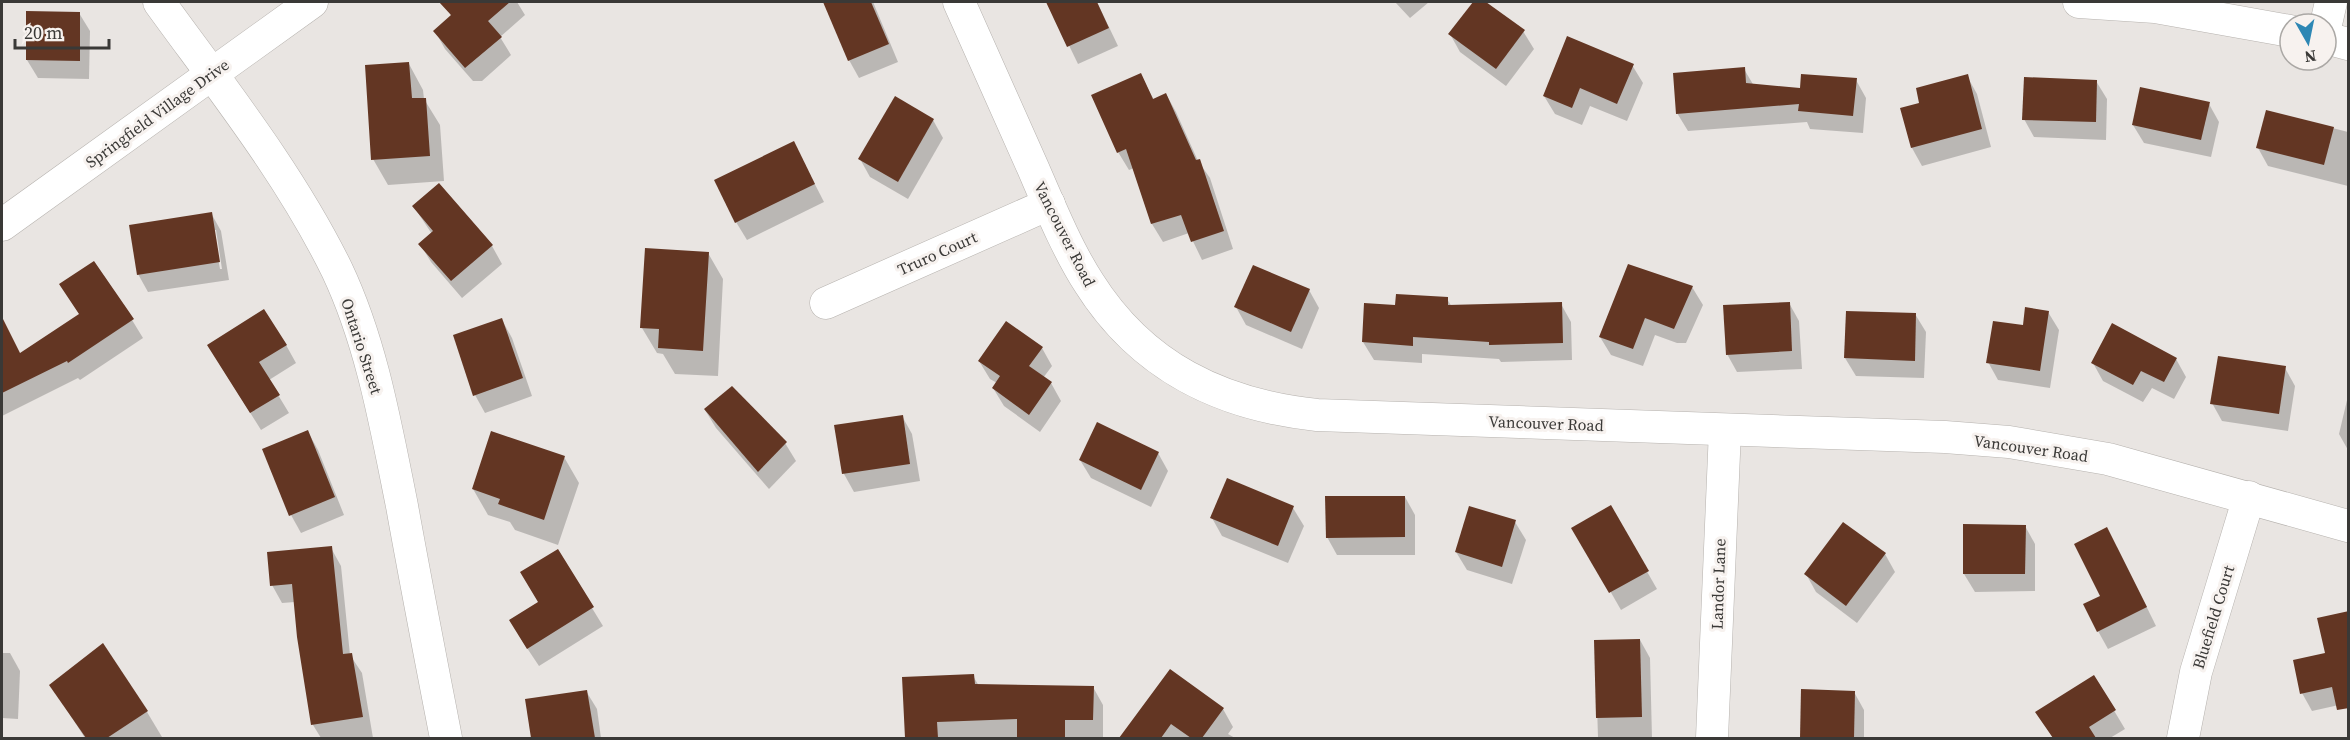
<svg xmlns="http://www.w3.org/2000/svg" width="2350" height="740" font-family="'Source Serif 4',serif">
<rect width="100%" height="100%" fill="#e9e5e2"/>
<!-- shadow -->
<g fill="#0003" fill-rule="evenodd">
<path d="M453,2H517L525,15L500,37L511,55L482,81H473L445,49L435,31L452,17L446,7Z"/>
<path d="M825,2H873L898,62L859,78L849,60Z"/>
<path d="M1048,2H1097L1118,46L1078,64Z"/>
<path d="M1395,2H1429L1410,18Z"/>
<path d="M1475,2H1483L1523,31L1534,49L1506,86L1460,52L1450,34Z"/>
<path d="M79,13L90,31L89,79L38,78L27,60Z"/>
<path d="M409,64L423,90L424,99L440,125L444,181L388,185L373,159Z"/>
<path d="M1632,65L1643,83L1627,121L1590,106L1582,125L1555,114L1544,96Z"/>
<path d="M1744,69L1754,86L1802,89L1856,80L1866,98L1863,133L1810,129L1807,122L1688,131L1677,113Z"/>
<path d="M1141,75L1154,100L1166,94L1176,112L1198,161L1210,178L1233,249L1202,260L1189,233L1163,242L1152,224L1134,168L1129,170L1118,152Z"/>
<path d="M1967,76L1977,94L1991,147L1922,166L1912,148L1921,104Z"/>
<path d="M2096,81L2107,99L2106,140L2034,137L2024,119Z"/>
<path d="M2209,104L2219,122L2211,157L2144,143L2133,125Z"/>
<path d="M2267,111L2348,132V186L2268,166L2258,148Z"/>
<path d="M933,120L943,138L908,199L870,177L860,159Z"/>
<path d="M803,161L824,202L747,240L736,222Z"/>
<path d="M439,185L492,246L502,264L462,298L431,262L420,244L432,234L414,207Z"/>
<path d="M211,213L221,231L229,280L148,292L138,274ZM213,230H216L222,269H220Z"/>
<path d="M708,253L723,279L718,376L675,374L663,354L657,353L642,328Z"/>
<path d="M1629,266L1692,287L1703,305L1686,343H1677L1655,335L1643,366L1611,355L1600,337Z"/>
<path d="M61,285L132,320L143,338L80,380L78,378L2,416V348L13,342L20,355L80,315Z"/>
<path d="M1309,290L1319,308L1302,349L1246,325L1236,307Z"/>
<path d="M1447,299L1452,307L1561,304L1571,322L1572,360L1501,362L1499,359L1422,354V363L1374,360L1363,342L1397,306Z"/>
<path d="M1789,303L1799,321L1802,369L1737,372L1727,354Z"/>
<path d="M2048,312L2059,330L2050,388L1998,380L1988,362Z"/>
<path d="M1915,314L1926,332L1924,378L1856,376L1845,358Z"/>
<path d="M502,320L512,338L532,396L485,413L475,395Z"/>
<path d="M286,345L296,363L269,380L289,413L261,430L219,363Z"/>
<path d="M1042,348L1052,366L1043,378L1051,383L1061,401L1040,432L1004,406L993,388L997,383L990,379L979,361Z"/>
<path d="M2176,359L2186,377L2174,399L2152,388L2143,402L2103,381L2093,363Z"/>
<path d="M2285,368L2295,386L2288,431L2222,421L2212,403Z"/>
<path d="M2348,396V450L2339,434Z"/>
<path d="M705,410L785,443L796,461L769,489L716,428Z"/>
<path d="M902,416L912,434L920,481L854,492L844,474L836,427Z"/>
<path d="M308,432L318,450L344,515L301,533L291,515Z"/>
<path d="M1158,453L1168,471L1151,507L1091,478L1080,460Z"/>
<path d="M564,457L579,483L558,545L515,530L510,522L488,515L473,489Z"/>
<path d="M1405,497L1415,515V555H1337L1327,537Z"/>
<path d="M1610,507L1657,589L1621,610L1574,528Z"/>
<path d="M1293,508L1304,526L1288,563L1222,536L1212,518Z"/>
<path d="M1515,522L1526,540L1512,584L1467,570L1456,552Z"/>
<path d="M2025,526L2035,544V591L1975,592L1964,574Z"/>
<path d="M2117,547L2156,626L2108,649L2098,631L2102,596Z"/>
<path d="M331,548L341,566L350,655L362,673L373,738H321L313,725L295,602L282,603L272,585Z"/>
<path d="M557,551L603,626L539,666L521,639L539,603Z"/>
<path d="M1885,554L1895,572L1857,623L1816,592L1806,574Z"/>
<path d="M1640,640L1650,658L1652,738H1598L1595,642Z"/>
<path d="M2,653H10L20,671L18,719L2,718Z"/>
<path d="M2327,655L2348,703L2312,711L2302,693Z"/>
<path d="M973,676L979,686L1093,687L1103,705V738H906L904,678Z"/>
<path d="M2094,677L2125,729L2110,738H2053L2037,712Z"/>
<path d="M51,685L147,712L162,737L85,738Z"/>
<path d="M1803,690L1854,692L1864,710V738H1801Z"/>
<path d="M586,691L597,709L601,738H533L527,701Z"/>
<path d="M1223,709L1233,727L1228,734L1235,738H1127L1124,734Z"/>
</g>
<!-- building -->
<g fill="#633623">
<path d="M439,2H510L488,21L502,37L465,68L433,31L451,15Z"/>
<path d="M823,2H871L889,44L848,61Z"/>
<path d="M1046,2H1097L1109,28L1067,47Z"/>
<path d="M1473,2H1486L1525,30L1496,69L1448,34Z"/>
<path d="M26,11L80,12V61L26,60Z"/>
<path d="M1567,36L1634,64L1617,104L1580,88L1572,108L1543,96Z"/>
<path d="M409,62L412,98H426L430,156L371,160L365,65Z"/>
<path d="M1745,67L1746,83L1800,88L1801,74L1857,78L1853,116L1798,111L1799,104L1676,114L1673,73Z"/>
<path d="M1141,73L1153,99L1166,93L1196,160L1200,159L1224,231L1191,242L1181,215L1151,224L1126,149L1117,153L1091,95Z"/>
<path d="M1968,74L1982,129L1911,148L1900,108L1919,103L1916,88Z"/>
<path d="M2024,77L2097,80L2096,122L2022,120Z"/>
<path d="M2140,87L2210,102L2201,140L2132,125Z"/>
<path d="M895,96L934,119L898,182L858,159Z"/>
<path d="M2266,110L2334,127L2324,165L2256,148Z"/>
<path d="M794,141L815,184L735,223L714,180Z"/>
<path d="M439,183L493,245L451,281L418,244L433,231L412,206Z"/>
<path d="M212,212L220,262L137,275L129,225Z"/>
<path d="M645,248L709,252L703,351L658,348L659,329L640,328Z"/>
<path d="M94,261L134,319L68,363L67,361L2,393V317L20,353L79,314L59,284Z"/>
<path d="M1628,264L1693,286L1674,329L1645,318L1633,349L1599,337Z"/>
<path d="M1253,265L1310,289L1291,332L1234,307Z"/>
<path d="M1396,294L1448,297V305L1562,302L1563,343L1489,345V342L1413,337V346L1362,342L1364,303L1395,305Z"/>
<path d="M1790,302L1792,351L1726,355L1723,305Z"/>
<path d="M2025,307L2049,311L2040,371L1986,363L1993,321L2023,325Z"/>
<path d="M264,309L287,345L259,362L280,395L250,413L207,345Z"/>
<path d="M1846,311L1916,313L1915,361L1844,358Z"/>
<path d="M502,318L523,378L473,396L453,335Z"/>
<path d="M1006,321L1043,347L1029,366L1052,382L1029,415L992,388L1000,376L978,361Z"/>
<path d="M2112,323L2177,358L2164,382L2141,371L2133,385L2091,363Z"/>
<path d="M2218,356L2286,366L2279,414L2210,404Z"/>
<path d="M732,386L787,442L758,472L704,409Z"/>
<path d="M903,415L910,464L842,474L834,425Z"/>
<path d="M1097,422L1159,452L1141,490L1079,460Z"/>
<path d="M308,430L335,497L289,516L262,449Z"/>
<path d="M491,431L565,456L544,520L498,504L500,499L472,489Z"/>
<path d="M1227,478L1294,506L1278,546L1210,518Z"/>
<path d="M1325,496H1405V537L1326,538Z"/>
<path d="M1611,505L1649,571L1609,593L1571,528Z"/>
<path d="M1469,506L1516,520L1502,567L1455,552Z"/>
<path d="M1843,522L1886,553L1846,606L1804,574Z"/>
<path d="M1963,524L2026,525L2025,574H1963Z"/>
<path d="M2107,527L2147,607L2097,632L2083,604L2100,596L2074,544Z"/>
<path d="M332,546L343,654L352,653L363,717L311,725L297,637L292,584L270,586L267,552Z"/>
<path d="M558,549L594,607L527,649L509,620L538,602L520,572Z"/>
<path d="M2349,611V708L2337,710L2332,687L2300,694L2293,660L2325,653L2317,618Z"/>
<path d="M1640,639L1642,717L1596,718L1594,640Z"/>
<path d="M103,643L148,711L107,738H86L49,685Z"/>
<path d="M1170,669L1224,708L1202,738H1191L1171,724L1161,738H1119Z"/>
<path d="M974,674L975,684L1094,686L1093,720H1065V738H1017V719L937,722L938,738H905L902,677Z"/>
<path d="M2094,675L2116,710L2089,727L2096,738H2053L2035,712Z"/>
<path d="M1801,689L1855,691L1854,738H1800Z"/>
<path d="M587,690L595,738H531L525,699Z"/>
</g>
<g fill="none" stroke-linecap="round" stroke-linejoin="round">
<defs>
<g id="minor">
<path d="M159,2C222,89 290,174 337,270C372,344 386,427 402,506C416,584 431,661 446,738"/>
<path d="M959,2C984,57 1008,113 1033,168C1049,205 1068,251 1089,283C1142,367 1221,405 1317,415L1945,437L2009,442L2108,459L2348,526"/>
<path d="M2079,2L2155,7L2290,31"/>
<path d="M2326,24L2331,2"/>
<path d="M2326,38L2348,44"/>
<path d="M2,225L312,2"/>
<path d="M826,303L1049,204"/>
<path d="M1712,738L1725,430"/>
<path d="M2183,738L2196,672L2249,497"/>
</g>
</defs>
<!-- minor casing -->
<use href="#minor" stroke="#b6b2ae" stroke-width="33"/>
<!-- minor -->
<use href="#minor" stroke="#fff" stroke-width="32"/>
</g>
<g text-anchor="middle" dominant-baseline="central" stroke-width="6" stroke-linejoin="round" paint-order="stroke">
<!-- street labels -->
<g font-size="16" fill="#3a3937" stroke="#f7f2ef">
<text transform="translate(157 113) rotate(-36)">Springfield Village Drive</text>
<text transform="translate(1065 234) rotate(63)">Vancouver Road</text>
<text transform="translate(937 253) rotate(-24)">Truro Court</text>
<text transform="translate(362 346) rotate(72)">Ontario Street</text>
<text transform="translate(1546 423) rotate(2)">Vancouver Road</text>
<text transform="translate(2031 448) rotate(8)">Vancouver Road</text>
<text transform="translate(1718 584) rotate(-88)">Landor Lane</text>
<text transform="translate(2213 617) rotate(-73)">Bluefield Court</text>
</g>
</g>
<!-- border -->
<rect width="2350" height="740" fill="none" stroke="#3a3937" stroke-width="6"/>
<!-- north arrow -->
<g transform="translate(2308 42) rotate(171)"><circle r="28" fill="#f7f2ef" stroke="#aba8a5" stroke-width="1.5"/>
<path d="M0-4.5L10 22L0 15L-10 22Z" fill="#2d87b4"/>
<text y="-9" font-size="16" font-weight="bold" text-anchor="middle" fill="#3a3937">N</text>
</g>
<!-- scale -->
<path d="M15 39v9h94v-9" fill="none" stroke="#3a3937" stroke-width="3"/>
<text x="24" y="39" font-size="18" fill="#3a3937" stroke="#f7f2ef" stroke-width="4.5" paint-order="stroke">20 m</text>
</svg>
